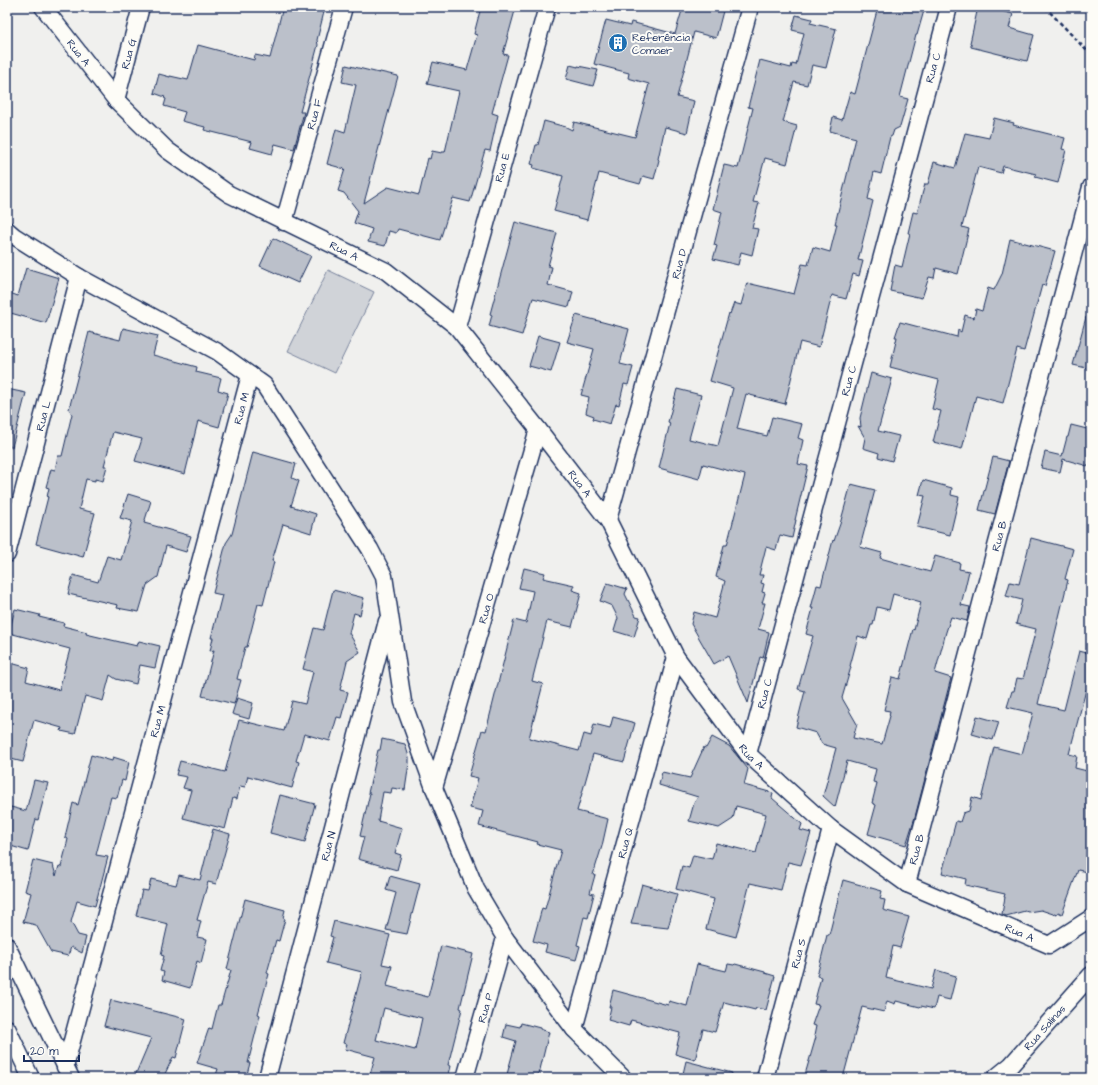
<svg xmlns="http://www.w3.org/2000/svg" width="1098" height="1085" font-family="'Architects Daughter',sans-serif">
<rect width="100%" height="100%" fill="#f0f0ee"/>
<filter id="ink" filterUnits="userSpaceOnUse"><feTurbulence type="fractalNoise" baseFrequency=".025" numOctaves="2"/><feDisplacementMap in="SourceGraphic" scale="8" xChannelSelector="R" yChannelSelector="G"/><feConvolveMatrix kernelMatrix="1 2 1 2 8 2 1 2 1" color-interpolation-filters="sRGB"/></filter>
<g filter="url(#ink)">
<!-- green -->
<path fill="#d0d3d8" stroke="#76819b" d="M328,270L374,292L335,373L288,351Z"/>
<!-- building -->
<g fill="#bbc0ca" stroke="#1b2f5e" fill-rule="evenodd">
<path d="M283,7H303L324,12L317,40L318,45L300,112H304L294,149L275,144L272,154L250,148L252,142L204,130L205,127L182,121L185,112L164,106L166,99L164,98L165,97L154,93L159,74L170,77V76L188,80L198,45L254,60L255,55L270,58Z"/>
<path d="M481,7H516L503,54L508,55L492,113L498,115L490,151L485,150L470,202L453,198L440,240L398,229L396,233L389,231L385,246L368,242L372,229L354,223L358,211L344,193L338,191L345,169L327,164L336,129L345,132L356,85L342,82L346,65L379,73L380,72L398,76L364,203L388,187L419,195L428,158L430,159L432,151L442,153V152H445L459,91L427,84L433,62L467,70L477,35L474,34Z"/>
<path d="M683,7H708L723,11L716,38L694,32L677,97L694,101L687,133L665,127L658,159L659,160L654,179L643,176L640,184L599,173L587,220L554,211L563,176L533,168L534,165L531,164L536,145H538L544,121L566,127L572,130L574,122L635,137L649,84L628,78L629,73L594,64L606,20L630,26L631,22L675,34Z"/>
<path d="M878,7H925L917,35H916L900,97L908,99L900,127L894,130L892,136L890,137L881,174L874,172L868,199L873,201L858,260L863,261L859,276L853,274L846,299L832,295L819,347L800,342L785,404L746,394L737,429L767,436L772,417L802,424L798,438L803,440L798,464L808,466L795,520H796L792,538L780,535L776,550L766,547L759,575H763L761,583L764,584L762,592L765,593L762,603H765L758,629L769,632L763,658L760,657L748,703L728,656L714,664L691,624L694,612L715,618L725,581L716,577L724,545H727L745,475L703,464L699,479L659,468L670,423L668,422L677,389L701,395L689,439L718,446L733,388L710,381L729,313L730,314L734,303L741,305L747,283L794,294L802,264L808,265L813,247L830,252L837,224H835L856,138L830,131L833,117L842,120L850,92L855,94Z"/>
<path d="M978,7H985L1013,14L1009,28L1034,35L1027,61L971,47V44L970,43Z"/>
<path d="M796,15L812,19L810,23L836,29L826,68L812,65L807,85L794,82L783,122L797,126L787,164L765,158L753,202L759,203L752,228L758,229L752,255L741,252L738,265L713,259L717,246L714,245L722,212L713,209L724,165L738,168L753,108L748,107L760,60L791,68L792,64L796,65L804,33L792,30Z"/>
<path d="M570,65L578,67V66L598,70L593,86L566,79Z"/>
<path d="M994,118L1014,123L1013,125L1065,138L1062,149L1066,150L1058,183L1035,177L1036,174L1003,166L1001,173L978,167L962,227L969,229L958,274L936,268L934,278L929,277L922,298L890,291L895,265L902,267L910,233H908L913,212L917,213L925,184H928L934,162L955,168L965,133L989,138Z"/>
<path d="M515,222L557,233L548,266L552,267L548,285L573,292L569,307L533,298L522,335L489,326L492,315L490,314Z"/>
<path d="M273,238L311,256L298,283L260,266Z"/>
<path d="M1010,239L1055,251L1045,286L1042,285L1024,351L1017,349L1003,403L976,396L962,449L933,442L941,411L932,409L939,380L890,367L897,337H895L900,322L957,337L958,330L961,332L965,315L974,318L976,309L982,311L988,288L994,290L1002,274Z"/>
<path d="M26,268L59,278L46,323L7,312V292L18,296Z"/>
<path d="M576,315L629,329L620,364L633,367L628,385L624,384L619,405L616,404L610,424L593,419L594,416L586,413L589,397L581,395L594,349L567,342Z"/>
<path d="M1086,317L1091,318V369L1073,365Z"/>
<path d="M123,328L158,336L153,355L197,367L196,372L221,378L218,390L228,393L219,427L198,421L185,474L135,461L142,439L113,432L104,466H107L103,481L95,479V481L86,479L79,509L95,513L83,557L36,544L48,497H47L49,488L46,487L51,469L55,470L58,456H62L72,414L69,409L89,332L120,340Z"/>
<path d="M538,336L560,342L551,372L529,366Z"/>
<path d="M871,373L892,379L878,431L899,436L892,461L878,457L879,453L863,448L865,438L858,426L861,427L860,418Z"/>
<path d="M7,389L26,393L12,447L7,446Z"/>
<path d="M1071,425L1091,430V467L1063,459L1060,472L1041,468L1045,452L1062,456L1067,437H1068Z"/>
<path d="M253,452L296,464L292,478L299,481L291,506L316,514L311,533L283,524L272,561L274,562L263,605L258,604L247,647H245L237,679L241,680L234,704L202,696L214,650L210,651L213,638H211L222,595L213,593L226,543L232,534Z"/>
<path d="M993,457L1009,461L995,514L979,510Z"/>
<path d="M923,480L952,488L951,495L959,497L950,535L917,527L925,496L919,495Z"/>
<path d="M851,484L875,490L860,547L882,553L880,558L930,572L935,556L960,563L959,569L969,571L961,605L970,607L967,621L951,617L946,632L935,673L951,678L915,817L906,845L868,834L876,805L872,803L877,783L873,782L876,769L847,761L835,807L823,796L836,748L822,744L816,733L796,727L805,691L798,689L813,636L806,634L813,608H811L817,585L821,586L833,540L834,541L840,524ZM893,594L921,602L914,630L913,629L900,679L892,677L884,710L890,711L889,715L890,716L882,744L853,738L857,724L842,698L851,667L850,666L858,636L867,639L871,625H873L877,607L889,610Z"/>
<path d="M128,494L151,501L144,523L191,536L186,552L166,546L158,577L147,585L139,612L117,608L118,605L68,594L73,575L98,582L107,556L121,560L132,521L120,518Z"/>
<path d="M1031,538L1073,549L1065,579L1068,580L1038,704L1064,710L1079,651L1091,654V691L1086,690L1069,754L1077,756L1075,768L1091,772V873L1078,870L1062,914L1058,912L1057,914L1054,913L1053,914L1041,910L1028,912L1025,911L1006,916L1002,914L1005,897H1004L1005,894L965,885L966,879L942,873L956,821L960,822L963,813L969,811L972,797L981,800L994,747L1022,754L1033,713L1007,707L1012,691H1014L1017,678L1023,679L1036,629L1016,624L1022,600L1006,596L1010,582L1019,584Z"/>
<path d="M524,568L545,573L543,578L574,585L572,590L581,593L572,627L547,621L532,681L543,684L529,738L579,751L584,734L591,736L594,724L610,728L613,717L635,723L624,762L593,754L577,811L608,819L602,846L593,875H595L590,893L594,894L588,918L584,917L577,945L580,946L576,960L545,952L547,945L533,941L542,908L545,909L561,850L537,844L538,842L479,826L483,811L470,808L478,778L469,776L482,730L486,731L514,620L526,623L533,591L519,588Z"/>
<path d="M607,583L627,589L625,594L636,616L640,617L634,637L614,631L618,618L612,606L600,601Z"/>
<path d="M333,590L364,598L360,615L354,613L349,633L360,652L347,661L340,690L348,692L341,718L337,717L330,741L304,734L296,761L299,762L292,788L248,776L245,787L240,786L237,799L233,798L225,829L183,818L191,790L183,788L187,777L176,775L180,761L225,772L239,720L284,731L292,701L305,704L313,672L303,669L314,628L323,630Z"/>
<path d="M15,609L40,615L39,617L64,623L63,626L87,632L86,634L137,646L139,641L160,646L155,668L140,665L136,684L116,679L110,675L103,701L85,696L75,734L61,731L62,728L34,720L23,762L7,758V662L29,668L26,681L59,690L70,649L9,633Z"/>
<path d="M237,698L253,703L249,719L232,714Z"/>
<path d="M977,716L999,722L993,740L972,734Z"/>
<path d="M712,737L729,746L748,769L744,785L773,793L772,798L802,824L800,830L811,833L801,865L788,862L781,890L750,883L736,937L706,929L714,899L676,889L682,866L689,868L693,855L712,859L716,843L756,853L766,814L736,806L733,819L719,828L689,821L694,803L698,797L659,785L662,772L690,778L704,747L706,748Z"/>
<path d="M382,739L405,744L409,757V763L405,790L392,788L391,793L383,792L378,821L402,828L395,853L401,855L397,870L358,859L364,837L360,836L370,793H368L378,750H380Z"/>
<path d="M91,755L112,761L113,757L129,762L125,781L122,780L117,798L111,797L96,855L108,857L95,906L77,901L71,922L78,935L86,937L82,953L71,947L68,956L51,952L36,925L23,922L31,893L25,891L33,860L53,865L56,876L59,866L61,867L65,852L68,839L65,837L73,803L78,805Z"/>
<path d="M34,780L48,783L38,820L36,819L28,851L7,845V806L26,811Z"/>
<path d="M280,795L315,804L305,842L270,833Z"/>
<path d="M213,829L230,834L216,884L208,882L197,920L201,921L197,937L207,939L201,963L197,961L190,988L162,980L164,972L160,971L164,956L161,955L168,924L136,916L142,890L148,891L151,879L176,885L179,875L200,880Z"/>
<path d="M390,876L420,884L407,934L386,930L396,893L386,890Z"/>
<path d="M843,880L882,891L880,899L885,900L883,910L909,917L900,948L893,946L886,978L931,989L936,970L956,976L950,1000L937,997L934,1009L921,1006L920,1007L896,1001L895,1004L887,1001L884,1012L862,1007L843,1078H804L816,1037L814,1036L816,1026L812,1025L819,1005L814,1004L821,977L817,976L827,935H829Z"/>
<path d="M642,884L677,894L668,928L631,924Z"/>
<path d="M245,899L285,910L283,918L285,919L279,941L276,940L267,973L269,974L258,1014L260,1015L248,1063H250L246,1078H215L218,1069L197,1063L209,1028L212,1029L218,1005H221L231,970L227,969Z"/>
<path d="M334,921L390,935L382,964L392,966L387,986L428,997L441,946L473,954L460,1008L462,1009L448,1065L451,1066L448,1078H369L375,1057L345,1049L347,1044L343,1043L362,972L326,963L333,937L330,936ZM384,1008L422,1018L415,1050L376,1040Z"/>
<path d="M697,964L726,971L728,964L734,965L735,964L765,972V973L775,976L766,1010L756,1008L755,1010L724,1002L715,1032L703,1029L695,1060L675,1054L680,1033L631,1020L629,1026L608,1020L611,1007H609L613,990L668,1005L669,1001L687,1006Z"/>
<path d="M111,1000L186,1019L176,1058L173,1057L163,1078H134L151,1038L104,1026Z"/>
<path d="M521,1023L540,1028V1029L549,1032L538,1078H506L516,1041L503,1037L506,1024L520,1027Z"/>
<path d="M686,1061L732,1073L731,1078H682Z"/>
</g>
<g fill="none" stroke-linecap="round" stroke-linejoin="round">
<defs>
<g id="minor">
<path id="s1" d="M43,7L116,100L167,150L229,194L386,271L457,327L538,429L608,520L676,657L748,754L831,829L907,884L1049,945L1091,918"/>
<path id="s2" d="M116,100L141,7"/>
<path id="s3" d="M284,222L344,7"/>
<path d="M7,230L14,236L79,277L218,352L264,385L370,549L384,576L403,702L434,788L476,889L505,938L574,1029L623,1078"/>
<path id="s4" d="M457,327L547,7"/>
<path id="s5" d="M608,520L750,7"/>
<path id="s6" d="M7,554L79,277"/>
<path id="s7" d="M748,754L949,7"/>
<path id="s8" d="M434,788L538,429"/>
<path id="s9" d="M907,884L1091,187"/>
<path d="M7,946L71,1078"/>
<path d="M7,1028L31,1078"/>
<path id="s10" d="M574,1029L676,657"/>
<path id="s11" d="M65,1067L250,375"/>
<path id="s12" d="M267,1078L387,621"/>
<path id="s13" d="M465,1078L505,938"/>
<path id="s14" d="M765,1078L831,829"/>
<path id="s15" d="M995,1078L1011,1065L1091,975"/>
</g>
</defs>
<!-- minor casing -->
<use href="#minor" stroke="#1b2f5e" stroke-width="19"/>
<!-- path -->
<path stroke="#1b2f5e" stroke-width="2.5" stroke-dasharray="4 3" stroke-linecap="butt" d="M1045,7L1091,55"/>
<!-- minor -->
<use href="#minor" stroke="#fdfcf7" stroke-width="16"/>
</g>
</g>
<!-- icons -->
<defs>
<symbol id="building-disc" viewBox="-11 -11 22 22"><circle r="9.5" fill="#1f6fb2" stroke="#fdfcf7"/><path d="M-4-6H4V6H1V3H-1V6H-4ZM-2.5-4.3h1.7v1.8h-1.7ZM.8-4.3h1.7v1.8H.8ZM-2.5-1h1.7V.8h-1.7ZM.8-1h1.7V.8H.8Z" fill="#fff"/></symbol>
</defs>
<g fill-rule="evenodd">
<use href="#building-disc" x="607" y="32" width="22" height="22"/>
</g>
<g text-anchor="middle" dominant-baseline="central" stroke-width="4" stroke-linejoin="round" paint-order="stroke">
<!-- poi labels -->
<g font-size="11" fill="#1b2f5e" stroke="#fdfcf7" text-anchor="start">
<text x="632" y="37">Referência<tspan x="632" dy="13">Comaer</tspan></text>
</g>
<!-- street labels -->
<g font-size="11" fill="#1b2f5e" stroke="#fdfcf7">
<text stroke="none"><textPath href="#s1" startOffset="58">Rua A</textPath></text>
<text stroke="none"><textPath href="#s2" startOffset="48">Rua G</textPath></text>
<text stroke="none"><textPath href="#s7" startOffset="711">Rua C</textPath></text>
<text stroke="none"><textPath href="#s3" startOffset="112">Rua F</textPath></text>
<text stroke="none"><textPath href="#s4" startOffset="166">Rua E</textPath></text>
<text stroke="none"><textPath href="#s1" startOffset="394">Rua A</textPath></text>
<text stroke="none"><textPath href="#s5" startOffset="266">Rua D</textPath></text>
<text stroke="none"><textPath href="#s7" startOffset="387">Rua C</textPath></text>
<text stroke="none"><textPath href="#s11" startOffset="682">Rua M</textPath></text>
<text stroke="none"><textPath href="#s6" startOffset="143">Rua L</textPath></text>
<text stroke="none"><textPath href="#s1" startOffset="730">Rua A</textPath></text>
<text stroke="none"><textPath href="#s9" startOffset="360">Rua B</textPath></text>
<text stroke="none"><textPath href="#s8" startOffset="187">Rua O</textPath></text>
<text stroke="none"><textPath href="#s7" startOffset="63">Rua C</textPath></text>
<text stroke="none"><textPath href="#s11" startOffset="358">Rua M</textPath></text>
<text stroke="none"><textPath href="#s1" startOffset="1054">Rua A</textPath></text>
<text stroke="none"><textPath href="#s10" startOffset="193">Rua Q</textPath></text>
<text stroke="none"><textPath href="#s12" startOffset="240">Rua N</textPath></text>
<text stroke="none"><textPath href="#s9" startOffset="36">Rua B</textPath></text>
<text stroke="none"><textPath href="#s1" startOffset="1378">Rua A</textPath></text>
<text stroke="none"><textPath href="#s14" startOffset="129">Rua S</textPath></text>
<text stroke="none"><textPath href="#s13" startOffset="73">Rua P</textPath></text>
<text stroke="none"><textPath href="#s15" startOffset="71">Rua Salinas</textPath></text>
</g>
</g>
<!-- margin -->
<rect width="1098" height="1085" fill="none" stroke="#fdfcf7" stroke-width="24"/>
<rect x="12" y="12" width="1074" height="1061" fill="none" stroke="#1b2f5e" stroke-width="1.5" filter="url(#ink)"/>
<!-- scale -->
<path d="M24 1055v6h55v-6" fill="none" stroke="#1b2f5e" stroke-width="2"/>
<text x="30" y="1055" font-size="12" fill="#1b2f5e" stroke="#fdfcf7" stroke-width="3" paint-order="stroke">20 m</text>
</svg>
